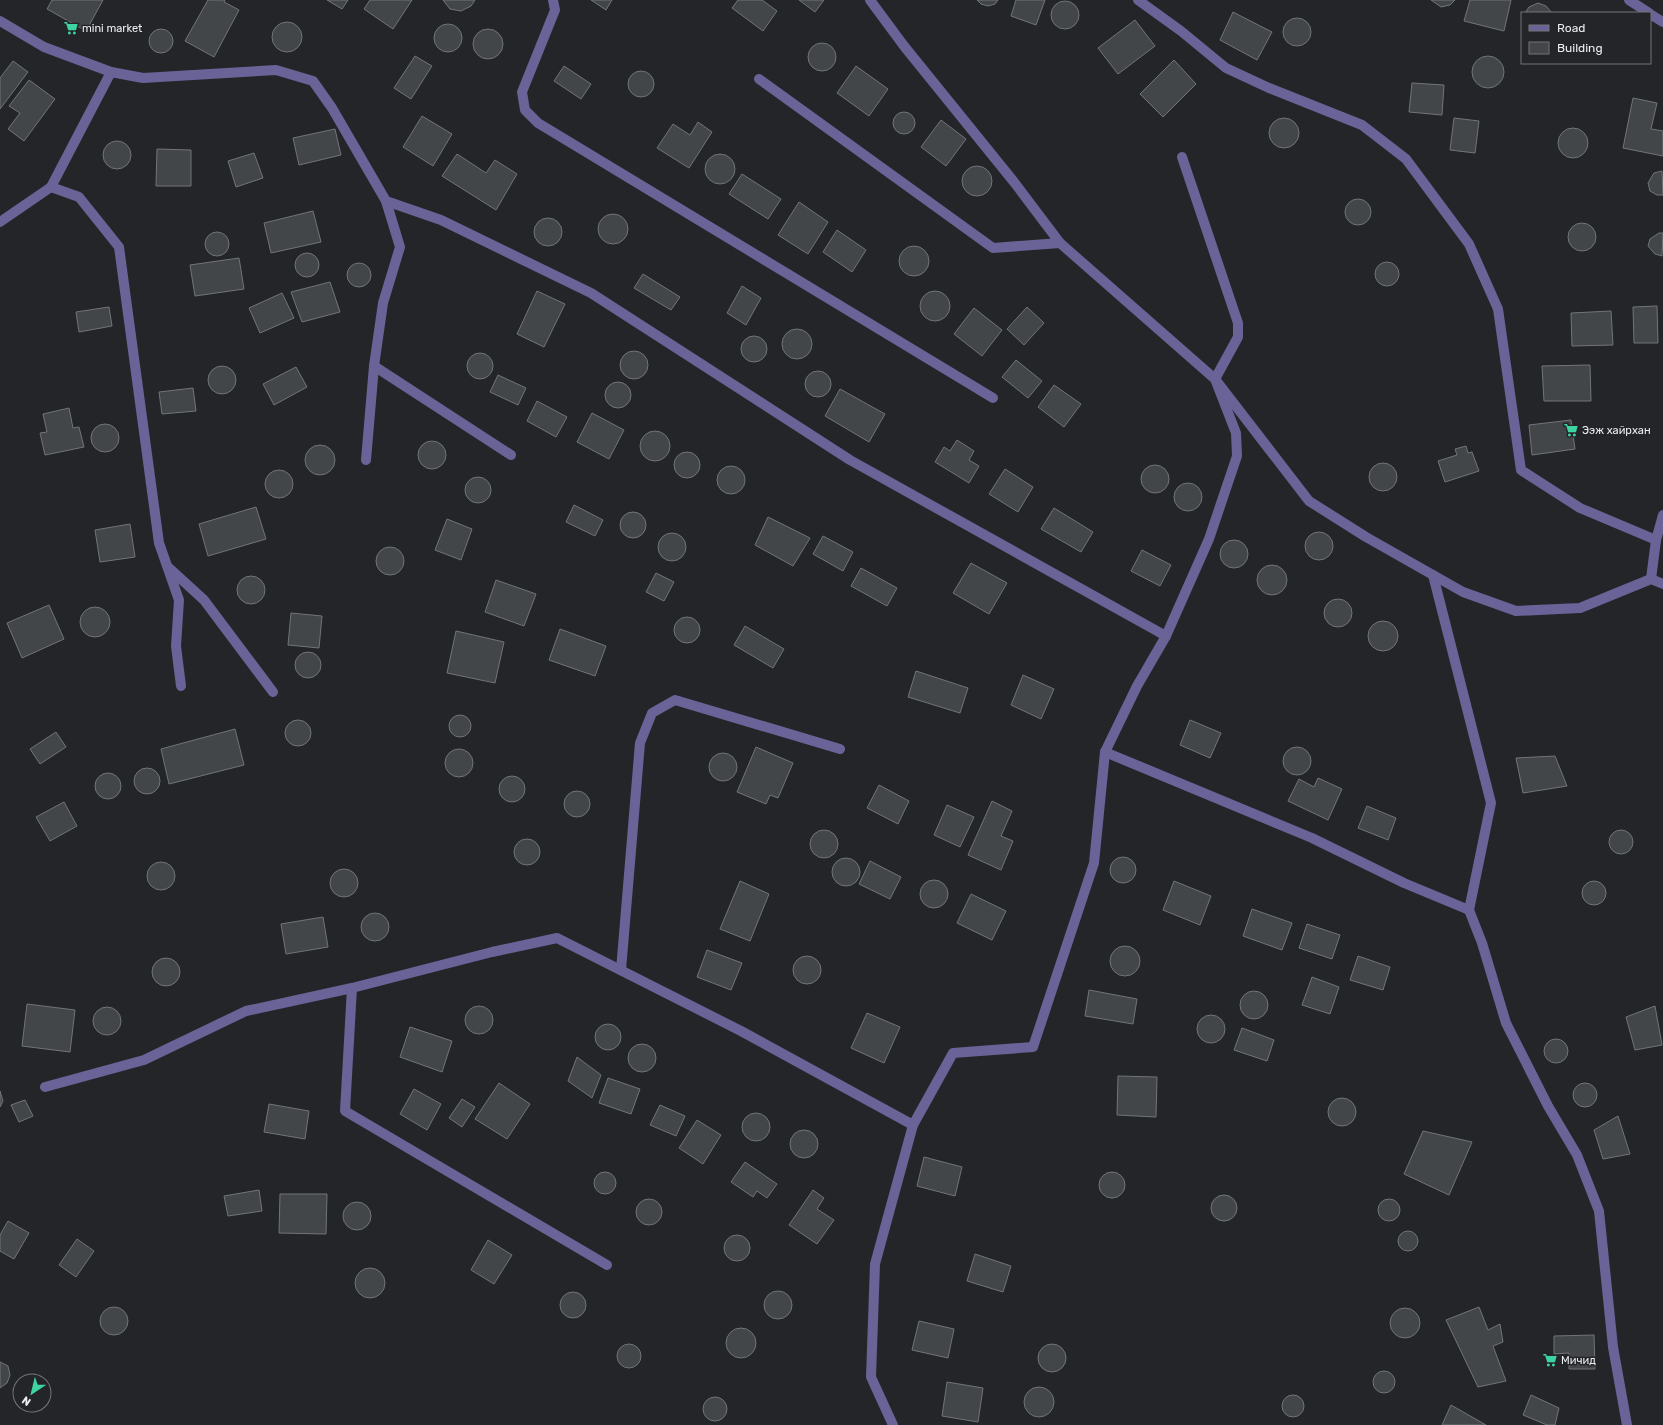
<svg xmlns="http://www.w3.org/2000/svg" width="1663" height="1425" font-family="Rubik,sans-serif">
<rect width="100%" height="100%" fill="#242529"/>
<!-- building -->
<g fill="#434649" stroke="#717578">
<path d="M52,0H103L86,31L47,9Z"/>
<path d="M208,0H225L224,2L239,10L214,57L185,41Z"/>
<path d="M327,0H348L342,9Z"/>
<path d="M370,0H412L393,29L364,9Z"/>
<path d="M443,0H475L471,6L461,11L450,9Z"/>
<path d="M591,0H612L606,10Z"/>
<path d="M738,0H762L777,11L763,31L732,8Z"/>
<path d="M799,0H824L815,12Z"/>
<path d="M977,0H998L995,4L988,6L981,4Z"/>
<path d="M1016,0H1045L1036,25L1011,16Z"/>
<path d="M1431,0H1455L1450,5L1441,7Z"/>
<path d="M1470,0H1511L1504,31L1464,21Z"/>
<circle cx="1065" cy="15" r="14"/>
<path d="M1538,3L1546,6L1552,13H1525L1529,7Z"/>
<path d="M1233,12L1272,32L1257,60L1220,40Z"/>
<circle cx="1297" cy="32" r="14"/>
<path d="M1135,20L1155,46L1118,74L1098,48Z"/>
<circle cx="287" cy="37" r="15"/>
<circle cx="448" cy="38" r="14"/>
<circle cx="161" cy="41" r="12"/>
<circle cx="488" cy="44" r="15"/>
<circle cx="822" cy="57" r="14"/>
<path d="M415,56L432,66L411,99L394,88Z"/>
<circle cx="1488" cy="72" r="16"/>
<path d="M1174,60L1196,84L1163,117L1140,94Z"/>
<path d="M13,61L28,72L0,109V78Z"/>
<path d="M564,66L591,84L581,99L554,81Z"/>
<path d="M856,66L888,89L869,116L837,93Z"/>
<circle cx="641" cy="84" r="13"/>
<path d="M29,80L55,99L24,141L8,129L20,113L9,106Z"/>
<path d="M1412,83L1444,85L1442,115L1409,112Z"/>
<path d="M1633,98L1657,103L1651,129L1663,131V156L1623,148Z"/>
<circle cx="904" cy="123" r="11"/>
<path d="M422,116L452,134L433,166L403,147Z"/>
<circle cx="1284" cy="133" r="15"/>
<path d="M1454,118L1479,121L1475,153L1450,150Z"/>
<path d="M941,120L966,139L946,166L921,147Z"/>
<path d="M698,122L712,132L689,168L657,148L673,124L690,135Z"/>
<circle cx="1573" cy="143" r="15"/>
<path d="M335,129L341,155L299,165L293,138Z"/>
<circle cx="117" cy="155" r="14"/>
<path d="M157,149L191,150V186H156Z"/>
<path d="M254,153L263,178L236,187L228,161Z"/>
<path d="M457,154L486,173L495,160L517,174L496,210L442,176Z"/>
<circle cx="720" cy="169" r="15"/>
<circle cx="977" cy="181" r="15"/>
<path d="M1662,171L1663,195H1657L1650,191L1648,183L1654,173Z"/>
<path d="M742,174L781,199L768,219L729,194Z"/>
<circle cx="1358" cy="212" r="13"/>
<path d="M799,202L828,222L808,254L778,235Z"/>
<path d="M313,211L321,242L271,253L264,223Z"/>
<circle cx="613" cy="229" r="15"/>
<circle cx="548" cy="232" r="14"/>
<circle cx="1582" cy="237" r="14"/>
<path d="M837,230L866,250L852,272L823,252Z"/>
<circle cx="217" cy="244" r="12"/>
<path d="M1659,233H1663L1662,256L1655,254L1648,246L1650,239Z"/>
<circle cx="914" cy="261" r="15"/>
<circle cx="307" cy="265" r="12"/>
<path d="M239,258L244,289L195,296L190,265Z"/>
<circle cx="1387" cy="274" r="12"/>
<circle cx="359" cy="275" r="12"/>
<path d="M643,274L680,297L671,310L634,288Z"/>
<path d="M330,282L340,312L302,322L291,292Z"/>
<path d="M742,286L761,298L746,325L727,313Z"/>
<path d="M537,291L565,304L544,347L517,334Z"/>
<circle cx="935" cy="306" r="15"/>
<path d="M282,293L294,318L260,333L249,308Z"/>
<path d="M1657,306L1658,343H1634L1633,307Z"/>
<path d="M109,307L112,326L79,332L76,312Z"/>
<path d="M1027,307L1044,323L1024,345L1007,329Z"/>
<path d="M974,308L1002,330L982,356L954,334Z"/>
<path d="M1611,311L1613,345L1572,346L1571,313Z"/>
<circle cx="797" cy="344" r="15"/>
<circle cx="754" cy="349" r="13"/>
<circle cx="634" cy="365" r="14"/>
<circle cx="480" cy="366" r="13"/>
<path d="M1016,360L1042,381L1028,398L1002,377Z"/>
<path d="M1590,365L1591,401H1544L1542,366Z"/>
<circle cx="222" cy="380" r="14"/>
<path d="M296,367L307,387L274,405L263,384Z"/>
<circle cx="818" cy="384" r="13"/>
<path d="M498,375L526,388L518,405L490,392Z"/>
<circle cx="618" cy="395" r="13"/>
<path d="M1054,385L1081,404L1064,427L1038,407Z"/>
<path d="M193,388L196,411L162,414L159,392Z"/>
<path d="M840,389L885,414L869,442L825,416Z"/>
<path d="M537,401L567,417L556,437L527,421Z"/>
<path d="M69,408L73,428L79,427L84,447L45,455L40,433L47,432L43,414Z"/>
<path d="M592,413L624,430L609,459L577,442Z"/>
<path d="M1571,420L1575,449L1532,455L1529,425Z"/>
<circle cx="105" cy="438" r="14"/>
<circle cx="655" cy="446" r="15"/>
<path d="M957,440L974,451L969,460L979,466L969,483L935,462L944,447L950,451Z"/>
<circle cx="432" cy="455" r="14"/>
<circle cx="320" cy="460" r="15"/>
<path d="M1466,446L1468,453L1472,452L1479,471L1445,482L1438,461L1457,455L1455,449Z"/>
<circle cx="687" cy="465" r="13"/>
<circle cx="1383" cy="477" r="14"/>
<circle cx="1155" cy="479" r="14"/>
<circle cx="731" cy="480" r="14"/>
<path d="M1005,469L1033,487L1018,512L989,494Z"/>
<circle cx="279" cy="484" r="14"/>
<circle cx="478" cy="490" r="13"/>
<circle cx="1188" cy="497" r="14"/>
<path d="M574,505L603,520L595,536L566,522Z"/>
<path d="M256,507L266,539L208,556L199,524Z"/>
<path d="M1054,508L1093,532L1081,552L1041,529Z"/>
<circle cx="633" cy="525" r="13"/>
<path d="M768,517L810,538L793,566L755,545Z"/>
<path d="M447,519L472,529L461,560L435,550Z"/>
<path d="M130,524L135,557L100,562L95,530Z"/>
<circle cx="1319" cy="546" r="14"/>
<circle cx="672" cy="547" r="14"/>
<path d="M823,536L853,552L843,571L813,554Z"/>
<circle cx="1234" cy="554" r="14"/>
<circle cx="390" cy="561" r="14"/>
<path d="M1142,550L1171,565L1160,586L1131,571Z"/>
<path d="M971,563L1007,583L989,614L953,593Z"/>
<circle cx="1272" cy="580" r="15"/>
<path d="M861,568L897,588L887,606L851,586Z"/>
<path d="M656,573L674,582L664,601L646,592Z"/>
<circle cx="251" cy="590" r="14"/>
<path d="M496,580L536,594L524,626L485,612Z"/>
<circle cx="1338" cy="613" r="14"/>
<path d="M49,605L64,639L22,658L7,623Z"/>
<circle cx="95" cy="622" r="15"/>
<path d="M291,613L322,616L319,648L288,645Z"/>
<circle cx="687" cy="630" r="13"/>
<circle cx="1383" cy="636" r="15"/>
<path d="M745,626L784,649L773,668L734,645Z"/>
<path d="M560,629L606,646L595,676L549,660Z"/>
<path d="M456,631L504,642L495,683L447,673Z"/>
<circle cx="308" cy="665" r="13"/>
<path d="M916,671L968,688L960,713L908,697Z"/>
<path d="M1023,675L1054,689L1041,719L1011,705Z"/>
<circle cx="460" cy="726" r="11"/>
<path d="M1190,720L1221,733L1210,758L1180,745Z"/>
<circle cx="298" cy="733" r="13"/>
<path d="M235,729L244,765L169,784L161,749Z"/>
<path d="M56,732L66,747L40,764L30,749Z"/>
<path d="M756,747L793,763L778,798L770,795L766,804L737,792Z"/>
<circle cx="1297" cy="761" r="14"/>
<circle cx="459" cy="763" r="14"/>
<circle cx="723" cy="767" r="14"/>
<path d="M1555,756L1567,786L1523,793L1516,758Z"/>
<circle cx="147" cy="781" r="13"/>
<circle cx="108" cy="786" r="13"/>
<circle cx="512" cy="789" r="13"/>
<path d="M1318,778L1342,789L1328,820L1288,801L1299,779L1314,787Z"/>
<path d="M879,785L909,801L898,824L867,808Z"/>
<circle cx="577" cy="804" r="13"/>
<path d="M992,801L1012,811L1001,836L1013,841L1001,870L968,855Z"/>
<path d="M64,802L77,826L50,841L36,817Z"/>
<path d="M947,805L974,817L960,847L934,835Z"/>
<path d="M1367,806L1396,818L1388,840L1358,828Z"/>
<circle cx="824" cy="844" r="14"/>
<circle cx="1621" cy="842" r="12"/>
<circle cx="527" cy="852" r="13"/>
<circle cx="1123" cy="870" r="13"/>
<circle cx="846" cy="872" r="14"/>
<path d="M870,861L901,877L890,899L859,884Z"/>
<circle cx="161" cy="876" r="14"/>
<circle cx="344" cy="883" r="14"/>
<circle cx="934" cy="894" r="14"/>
<circle cx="1594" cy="893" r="12"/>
<path d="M740,881L769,894L750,941L720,929Z"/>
<path d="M1174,881L1211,896L1200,925L1163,910Z"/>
<path d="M971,894L1006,911L992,940L957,923Z"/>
<path d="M1252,909L1292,923L1282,950L1243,936Z"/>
<circle cx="375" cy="927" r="14"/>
<path d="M323,917L328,947L286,954L281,924Z"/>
<path d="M1307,924L1340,935L1332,959L1299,948Z"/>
<circle cx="1125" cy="961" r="15"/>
<path d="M707,950L742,963L731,990L697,977Z"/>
<path d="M1358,956L1390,967L1383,990L1350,980Z"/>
<circle cx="807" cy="970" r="14"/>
<circle cx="166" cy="972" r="14"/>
<path d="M1312,977L1339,987L1330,1014L1302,1005Z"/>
<path d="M1089,990L1137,999L1133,1024L1085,1016Z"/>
<circle cx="1254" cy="1005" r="14"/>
<path d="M27,1004L75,1010L70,1052L22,1046Z"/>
<circle cx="479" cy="1020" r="14"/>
<path d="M1655,1006L1662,1045L1635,1050L1626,1017Z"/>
<circle cx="107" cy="1021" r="14"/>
<path d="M867,1013L900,1027L884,1063L851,1048Z"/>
<circle cx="1211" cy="1029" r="14"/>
<circle cx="608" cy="1037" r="13"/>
<path d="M410,1027L452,1041L442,1072L400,1057Z"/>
<path d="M1242,1028L1274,1040L1267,1061L1234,1050Z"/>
<circle cx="1556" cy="1051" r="12"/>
<circle cx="642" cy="1058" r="14"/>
<path d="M577,1057L601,1075L592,1098L568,1081Z"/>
<path d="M1118,1076L1157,1077L1156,1117L1117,1115Z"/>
<path d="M608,1078L640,1089L631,1114L599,1103Z"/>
<circle cx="1585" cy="1095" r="12"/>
<path d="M499,1083L530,1104L507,1139L475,1119Z"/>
<path d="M414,1089L441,1104L427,1130L400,1114Z"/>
<path d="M0,1091L3,1101L0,1107Z"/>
<circle cx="1342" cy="1112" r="14"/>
<path d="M462,1099L475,1107L462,1127L449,1118Z"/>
<path d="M25,1100L33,1116L19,1122L11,1105Z"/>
<path d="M269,1104L309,1111L305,1139L264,1132Z"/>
<path d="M660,1105L685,1116L676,1136L650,1125Z"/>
<circle cx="756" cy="1127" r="14"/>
<path d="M1618,1116L1630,1154L1603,1159L1594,1130Z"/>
<path d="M697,1120L721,1135L703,1164L679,1148Z"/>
<circle cx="804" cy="1144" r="14"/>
<path d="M1423,1131L1472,1142L1449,1195L1404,1174Z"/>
<path d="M924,1157L962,1167L955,1196L917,1186Z"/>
<path d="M745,1162L777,1184L767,1198L757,1191L753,1197L731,1182Z"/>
<circle cx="605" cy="1183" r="11"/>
<circle cx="1112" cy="1185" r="13"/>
<path d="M259,1190L262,1211L228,1216L224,1196Z"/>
<path d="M813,1190L824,1198L817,1209L834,1220L817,1244L789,1225Z"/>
<path d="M280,1194H327L326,1234L279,1233Z"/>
<circle cx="1224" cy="1208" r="13"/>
<circle cx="1389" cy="1210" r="11"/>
<circle cx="649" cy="1212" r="13"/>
<circle cx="357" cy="1216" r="14"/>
<path d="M8,1221L29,1233L14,1259L0,1251V1235Z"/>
<circle cx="1408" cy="1241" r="10"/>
<circle cx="737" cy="1248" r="13"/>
<path d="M77,1239L94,1251L76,1277L59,1265Z"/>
<path d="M488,1240L512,1255L494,1284L471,1270Z"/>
<path d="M975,1254L1011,1266L1003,1292L967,1281Z"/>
<circle cx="370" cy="1283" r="15"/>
<circle cx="778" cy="1305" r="14"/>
<circle cx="573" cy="1305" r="13"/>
<path d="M1479,1307L1488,1330L1500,1324L1503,1342L1493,1346L1506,1381L1478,1387L1446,1320Z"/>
<circle cx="114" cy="1321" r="14"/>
<circle cx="1405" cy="1323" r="15"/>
<path d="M919,1321L954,1329L948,1358L912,1350Z"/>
<circle cx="741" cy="1343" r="15"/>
<path d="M1594,1335L1595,1369H1569V1353L1554,1354V1336Z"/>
<circle cx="629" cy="1356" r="12"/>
<circle cx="1052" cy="1358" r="14"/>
<path d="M0,1362L8,1366L10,1375L7,1383L0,1388Z"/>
<circle cx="1384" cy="1382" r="11"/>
<path d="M947,1382L983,1388L978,1422L942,1416Z"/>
<circle cx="1039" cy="1402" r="15"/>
<circle cx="1293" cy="1406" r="11"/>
<path d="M1531,1395L1559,1408L1555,1425H1547L1523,1415Z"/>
<circle cx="715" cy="1409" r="12"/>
<path d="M1451,1405L1486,1425H1442Z"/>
</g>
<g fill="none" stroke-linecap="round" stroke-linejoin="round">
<!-- minor -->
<g stroke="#696397" stroke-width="10">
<path d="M553,0L555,10L522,92L525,110L538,123L993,398"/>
<path d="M870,0L904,46L1014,182L1060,243L1215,379L1236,433L1237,456L1209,539L1166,636L1137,686L1105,752L1094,863L1033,1047L953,1053L913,1125L875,1264L871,1377L893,1425"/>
<path d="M1138,0L1181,31L1226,68L1269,88L1362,125L1406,159L1469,244L1498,309L1521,470L1580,508L1656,540"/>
<path d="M1629,0L1649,13"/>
<path d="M1650,14L1663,22"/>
<path d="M0,21L44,47L111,72L143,78L276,70L313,81L332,108L386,201L441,220L591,293L850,460L1166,636"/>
<path d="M111,72L51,187L79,197L119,247L159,543L179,600L176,646L181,686"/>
<path d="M759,79L993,248L1060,243"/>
<path d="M1182,157L1238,323V337L1215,379L1309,501L1366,537L1463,592L1516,611L1580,608L1651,579"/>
<path d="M0,222L51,187"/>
<path d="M374,366L511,455"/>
<path d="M366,460L374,366L383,303L400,247L386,201"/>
<path d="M1663,515L1656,540L1651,579L1663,584"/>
<path d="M169,568L204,600L273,692"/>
<path d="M1433,575L1491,803L1469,910"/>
<path d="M1105,752L1312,838L1404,883L1469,910L1482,943L1506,1023L1548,1106L1577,1155L1599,1211L1613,1347L1627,1425"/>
<path d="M621,970L640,743L652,713L675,700L840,749"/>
<path d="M45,1087L144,1060L246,1011L352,988"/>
<path d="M607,1265L345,1111L352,988L492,952L557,938L741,1031L913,1125"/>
</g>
</g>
<!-- icons -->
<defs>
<symbol id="supermarket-bare" viewBox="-9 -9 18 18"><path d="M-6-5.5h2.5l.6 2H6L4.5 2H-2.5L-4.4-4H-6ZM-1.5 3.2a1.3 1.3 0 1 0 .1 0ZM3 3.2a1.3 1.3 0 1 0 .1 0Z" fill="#3ed4a2" stroke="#242529" stroke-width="2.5" paint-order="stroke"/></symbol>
</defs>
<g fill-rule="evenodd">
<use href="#supermarket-bare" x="61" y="18" width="20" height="20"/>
<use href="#supermarket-bare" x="1561" y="420" width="20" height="20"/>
<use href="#supermarket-bare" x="1540" y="1350" width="20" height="20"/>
</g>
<g text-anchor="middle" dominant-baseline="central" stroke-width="3" stroke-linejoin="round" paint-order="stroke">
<!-- poi labels -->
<g font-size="11" fill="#ecedef" stroke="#242529" text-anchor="start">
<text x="82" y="28">mini market</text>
<text x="1582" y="430">Ээж хайрхан</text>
<text x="1561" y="1360">Мичид</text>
</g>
</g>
<!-- legend -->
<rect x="1521" y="12" width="130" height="52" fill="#242529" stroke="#747578"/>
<rect x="1529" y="25" width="20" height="6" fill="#696397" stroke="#747578"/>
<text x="1557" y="32" font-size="12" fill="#ecedef">Road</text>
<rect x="1529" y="42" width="20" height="12" fill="#434649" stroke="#747578"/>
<text x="1557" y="52" font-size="12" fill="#ecedef">Building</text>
<!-- north arrow -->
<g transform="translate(32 1393) rotate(215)"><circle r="19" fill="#242529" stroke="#747578"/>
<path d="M0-3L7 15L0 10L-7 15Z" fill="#3ed4a2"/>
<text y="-6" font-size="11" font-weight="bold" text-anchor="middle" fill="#ecedef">N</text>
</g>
</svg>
